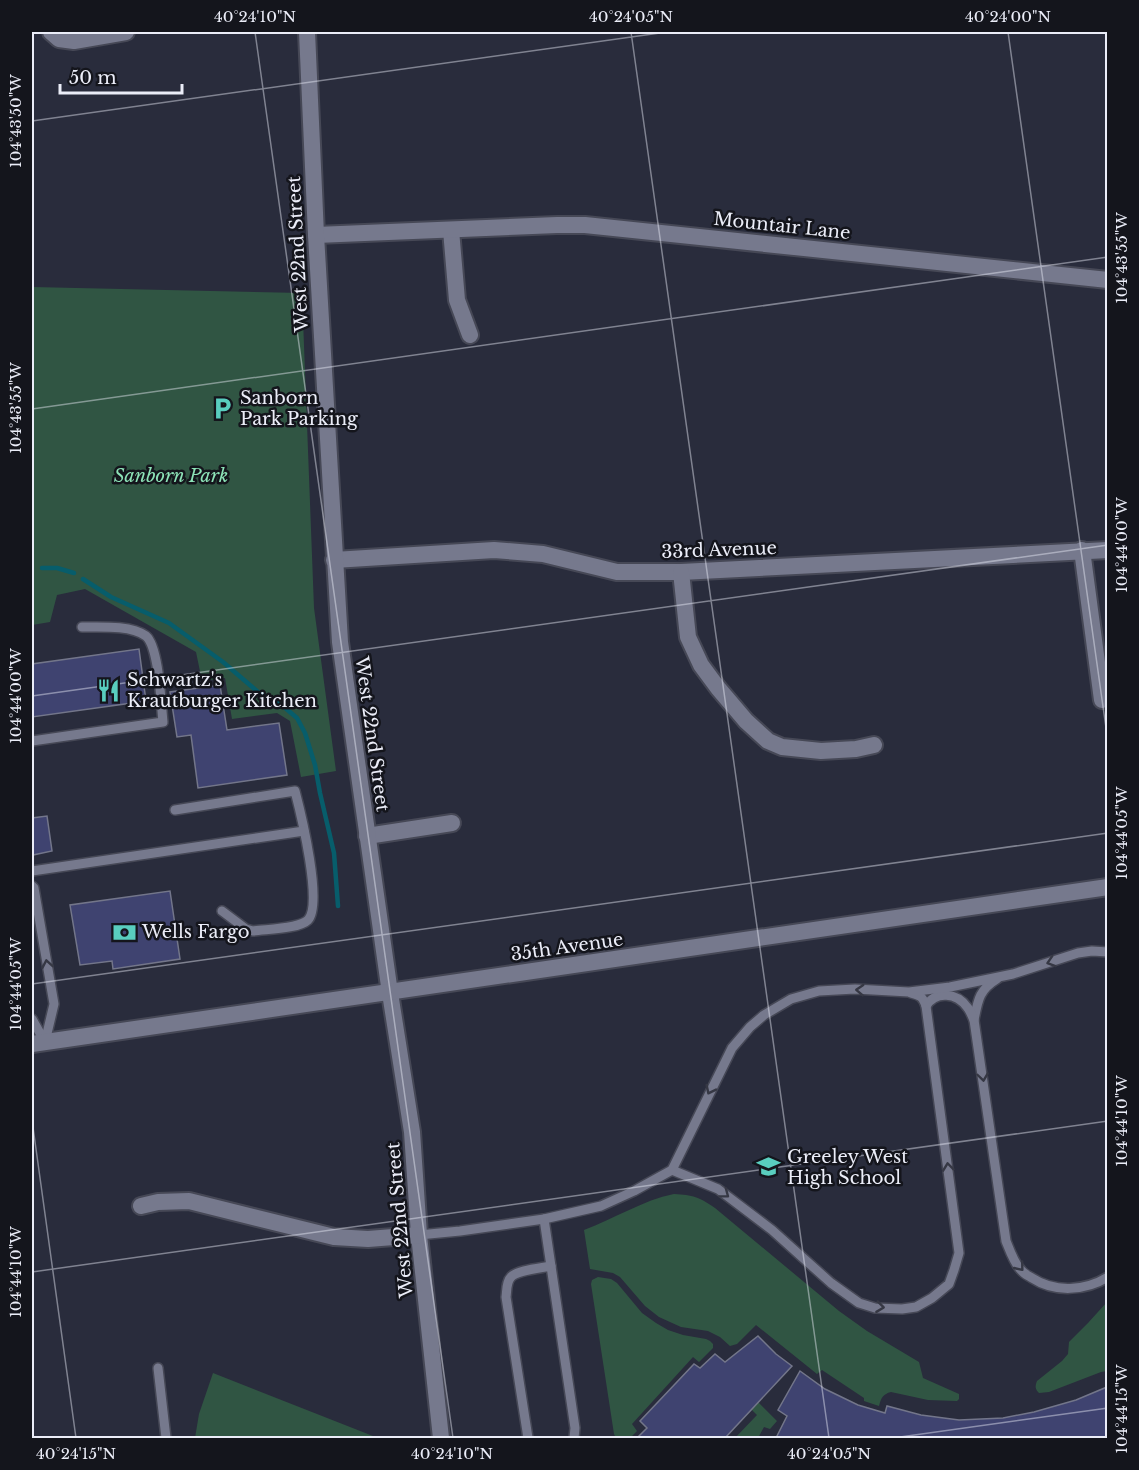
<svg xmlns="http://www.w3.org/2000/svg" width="1139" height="1470" font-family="'Libre Baskerville',serif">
<rect width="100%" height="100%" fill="#292c3c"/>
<!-- green -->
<g fill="#305543">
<path d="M32,287L302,293L314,608L336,771L301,777L290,721L277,713L232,719L225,678L202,681L196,652L85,589L57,595L50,622L32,625Z"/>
<path d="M674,1194C693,1195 699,1197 715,1208L839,1311L867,1331L919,1362L923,1378L959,1394V1399L957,1401L928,1400L891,1392C883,1394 881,1398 879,1406L864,1401V1398L822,1370L817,1374L756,1325L737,1344L730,1346L720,1337L708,1331L681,1327L659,1317L645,1306L620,1277L613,1273L590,1269L584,1230C614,1219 643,1200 674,1194Z"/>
<path d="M598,1277L611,1279L617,1283L642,1313L656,1323L668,1330L683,1335L706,1339L710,1341L713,1344V1348L699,1362L693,1357L632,1424L637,1431L630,1438H616L614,1434L591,1284L592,1280Z"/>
<path d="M1107,1302V1371L1101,1372L1049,1392L1039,1393C1035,1389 1035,1386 1037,1381L1062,1361L1068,1354L1069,1342L1088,1323Z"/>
<path d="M213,1373L378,1438H195L199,1414Z"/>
<path d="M757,1401L777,1421L770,1429L764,1427L758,1438H735L757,1415L750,1408Z"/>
</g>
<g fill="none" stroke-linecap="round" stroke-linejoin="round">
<!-- stream -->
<g stroke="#075d6b" stroke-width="4.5">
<path d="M42,568H57L74,573"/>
<path d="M83,579L111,597L169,623L223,662L258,692L284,707L297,718L305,733L315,765L320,793L334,853L338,906"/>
</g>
</g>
<!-- building -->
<g fill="#3f4370" stroke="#73768a" stroke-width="1.5">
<path d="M139,649L146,701L32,717V664Z"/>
<path d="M220,685L227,730L279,723L287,775L198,788L191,735L177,737L170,692Z"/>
<path d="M47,816L52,851L33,855L32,843V818Z"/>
<path d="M170,891L180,959L113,969L112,961L80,965L70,905Z"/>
<path d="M758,1336L776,1354L792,1366L725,1438H637L647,1428L640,1421L694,1364L700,1368L715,1354L725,1362Z"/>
<path d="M800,1371L825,1389L858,1405L885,1413L887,1406L921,1415L959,1420L1003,1418L1034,1412L1076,1400L1107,1387V1438H776L787,1416L778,1410Z"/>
</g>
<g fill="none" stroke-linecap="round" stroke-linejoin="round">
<defs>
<g id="service">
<path d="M32,741L163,722C161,704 159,647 146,636C131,625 100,627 82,627"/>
<path d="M175,810L295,791C301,814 323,904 308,920C299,929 266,929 253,931L246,929L222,911"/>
<path d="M32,871L304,831"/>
<path d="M32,886L34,888L54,1004L45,1042"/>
<path d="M997,979C979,990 978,1000 974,1020L1006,1241C1010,1251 1014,1263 1021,1270C1024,1274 1029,1276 1032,1278C1055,1293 1085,1291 1108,1277"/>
<path d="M926,1006C936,990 957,993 967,1007C970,1010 972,1016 974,1020"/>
<path d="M32,1019L45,1042"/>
<path d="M672,1170L718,1189L772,1230L831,1283L859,1303L875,1308L902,1309L916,1307L932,1298L949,1284L954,1270L959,1253L926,1006C923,997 920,995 911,993"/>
<path d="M544,1219L575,1428L574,1438"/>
<path d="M419,1235L460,1231L544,1219L601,1206L634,1191L672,1170L732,1048L750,1027L764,1015L791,999L819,991L855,989L909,992L950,987L1013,974L1078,953L1092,951L1108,952"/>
<path d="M158,1368L166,1438"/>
<path d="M528,1438L506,1297C507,1291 506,1282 511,1277C517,1270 542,1268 551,1266"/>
</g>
<g id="minor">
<path d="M51,32L59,39L74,41L126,32"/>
<path d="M451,230L457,300L470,335"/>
<path d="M316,235L557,225H585L1108,280"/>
<path d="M1082,550L1102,700"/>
<path d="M334,560L494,550L543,554L617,572H681L1108,550"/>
<path d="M681,572L688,637L701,665L718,688L746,721L768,741L782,747L821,751L856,749L874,745"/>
<path d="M367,836L452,823"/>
<path d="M390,993L412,1132L419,1235L441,1438"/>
<path d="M141,1206L158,1202L189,1201L334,1237L368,1239L419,1235"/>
</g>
<path id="tertiary" d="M307,32L316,235L340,642L390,993"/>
<path id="secondary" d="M32,1044L1108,887"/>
</defs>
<!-- service casing -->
<use href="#service" stroke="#464856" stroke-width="12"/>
<!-- minor casing -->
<use href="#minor" stroke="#464856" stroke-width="20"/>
<!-- tertiary casing -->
<use href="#tertiary" stroke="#464856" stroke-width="20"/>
<!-- secondary casing -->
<use href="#secondary" stroke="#464856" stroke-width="20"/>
<!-- service -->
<use href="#service" stroke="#76798d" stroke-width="9"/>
<!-- minor -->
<use href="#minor" stroke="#76798d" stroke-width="16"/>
<!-- tertiary -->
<use href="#tertiary" stroke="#76798d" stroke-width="16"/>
<!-- secondary -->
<use href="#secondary" stroke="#76798d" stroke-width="16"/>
</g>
<!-- one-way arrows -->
<defs><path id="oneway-chevron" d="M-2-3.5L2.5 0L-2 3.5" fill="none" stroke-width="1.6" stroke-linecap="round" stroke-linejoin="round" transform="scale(1.5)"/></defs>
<g stroke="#363844">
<use href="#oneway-chevron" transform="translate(1051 962) rotate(162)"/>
<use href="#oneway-chevron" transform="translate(47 964) rotate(-100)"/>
<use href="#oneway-chevron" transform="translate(860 990) rotate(-177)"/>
<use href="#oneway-chevron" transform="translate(983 1077) rotate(82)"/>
<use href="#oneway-chevron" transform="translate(710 1090) rotate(116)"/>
<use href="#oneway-chevron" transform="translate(948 1167) rotate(-97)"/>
<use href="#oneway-chevron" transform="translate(725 1194) rotate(37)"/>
<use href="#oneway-chevron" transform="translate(1020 1267) rotate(51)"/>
<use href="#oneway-chevron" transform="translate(880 1307) rotate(7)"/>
</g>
<!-- ticks -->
<path fill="none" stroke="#ebedf8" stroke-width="1.5" stroke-opacity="0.45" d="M255,32L453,1438M631,32L829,1438M1008,32L1108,742M32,121L667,32M32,409L1108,257M32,696L1108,545M32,984L1108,833M32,1120L76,1438M32,1272L1108,1121M893,1438L1108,1408"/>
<!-- icons -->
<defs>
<symbol id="parking-bare" viewBox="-9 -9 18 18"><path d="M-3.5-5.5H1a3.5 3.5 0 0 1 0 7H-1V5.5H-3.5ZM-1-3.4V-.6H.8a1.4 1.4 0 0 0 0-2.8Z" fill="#59cebf" stroke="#14151c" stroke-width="2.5" paint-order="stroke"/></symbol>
<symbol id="restaurant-bare" viewBox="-9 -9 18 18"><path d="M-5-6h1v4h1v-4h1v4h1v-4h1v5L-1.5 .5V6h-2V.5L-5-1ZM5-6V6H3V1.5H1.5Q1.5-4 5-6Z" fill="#59cebf" stroke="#14151c" stroke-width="2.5" paint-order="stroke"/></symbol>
<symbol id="bank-bare" viewBox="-9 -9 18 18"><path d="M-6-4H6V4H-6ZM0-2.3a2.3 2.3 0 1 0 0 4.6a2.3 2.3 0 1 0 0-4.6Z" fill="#59cebf" stroke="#14151c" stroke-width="2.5" paint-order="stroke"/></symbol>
<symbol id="school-bare" viewBox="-9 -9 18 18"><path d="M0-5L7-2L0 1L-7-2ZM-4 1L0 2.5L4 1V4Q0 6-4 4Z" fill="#59cebf" stroke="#14151c" stroke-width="2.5" paint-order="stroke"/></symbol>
</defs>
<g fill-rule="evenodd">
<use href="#parking-bare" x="206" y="392" width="33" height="33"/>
<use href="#restaurant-bare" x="92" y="674" width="33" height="33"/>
<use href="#bank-bare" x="108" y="916" width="33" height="33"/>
<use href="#school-bare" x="752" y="1150" width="33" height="33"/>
</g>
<g text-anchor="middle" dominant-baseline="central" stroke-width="5" stroke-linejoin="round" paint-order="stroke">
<!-- street labels -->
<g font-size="18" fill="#ebedf8" stroke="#14151c">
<text transform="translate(782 226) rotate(6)">Mountair Lane</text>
<text transform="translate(298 254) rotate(-93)">West 22nd Street</text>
<text transform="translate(719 550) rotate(-2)">33rd Avenue</text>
<text transform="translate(372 734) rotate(82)">West 22nd Street</text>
<text transform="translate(567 947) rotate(-8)">35th Avenue</text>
<text transform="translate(400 1220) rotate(-95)">West 22nd Street</text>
</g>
<!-- poi labels -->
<g font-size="18" fill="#ebedf8" stroke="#14151c" text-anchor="start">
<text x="240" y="398">Sanborn<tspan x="240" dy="21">Park Parking</tspan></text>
<text x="127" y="680">Schwartz's<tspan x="127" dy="21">Krautburger Kitchen</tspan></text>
<text x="142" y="932">Wells Fargo</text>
<text x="787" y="1157">Greeley West<tspan x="787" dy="21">High School</tspan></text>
</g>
<!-- park labels -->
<g font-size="18" font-style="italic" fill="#8de4b8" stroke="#14151c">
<text x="171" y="476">Sanborn Park</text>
</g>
</g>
<!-- border -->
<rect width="1139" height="1470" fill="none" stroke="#14151c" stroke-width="66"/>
<!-- scale -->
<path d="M60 84v9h122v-9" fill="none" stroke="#ebedf8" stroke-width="3"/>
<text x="69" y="84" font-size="18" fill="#ebedf8" stroke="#14151c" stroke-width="4.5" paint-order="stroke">50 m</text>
<rect x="33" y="33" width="1073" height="1404" fill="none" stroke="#ebedf8" stroke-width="2"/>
<g font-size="15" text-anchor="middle" fill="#ebedf8">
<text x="255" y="22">40°24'10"N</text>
<text x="631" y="22">40°24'05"N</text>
<text x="1008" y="22">40°24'00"N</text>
<text transform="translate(16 121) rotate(-90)" y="5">104°43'50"W</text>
<text transform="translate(1122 258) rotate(-90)" y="5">104°43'55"W</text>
<text transform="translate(16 408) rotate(-90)" y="5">104°43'55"W</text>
<text transform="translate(1122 545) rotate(-90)" y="5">104°44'00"W</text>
<text transform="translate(16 696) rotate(-90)" y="5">104°44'00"W</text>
<text transform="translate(1122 833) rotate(-90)" y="5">104°44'05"W</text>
<text transform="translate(16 984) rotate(-90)" y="5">104°44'05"W</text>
<text transform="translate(1122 1121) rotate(-90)" y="5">104°44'10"W</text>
<text transform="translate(16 1272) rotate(-90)" y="5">104°44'10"W</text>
<text transform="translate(1122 1409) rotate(-90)" y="5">104°44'15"W</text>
<text x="76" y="1459">40°24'15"N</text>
<text x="452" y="1459">40°24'10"N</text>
<text x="829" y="1459">40°24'05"N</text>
</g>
</svg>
